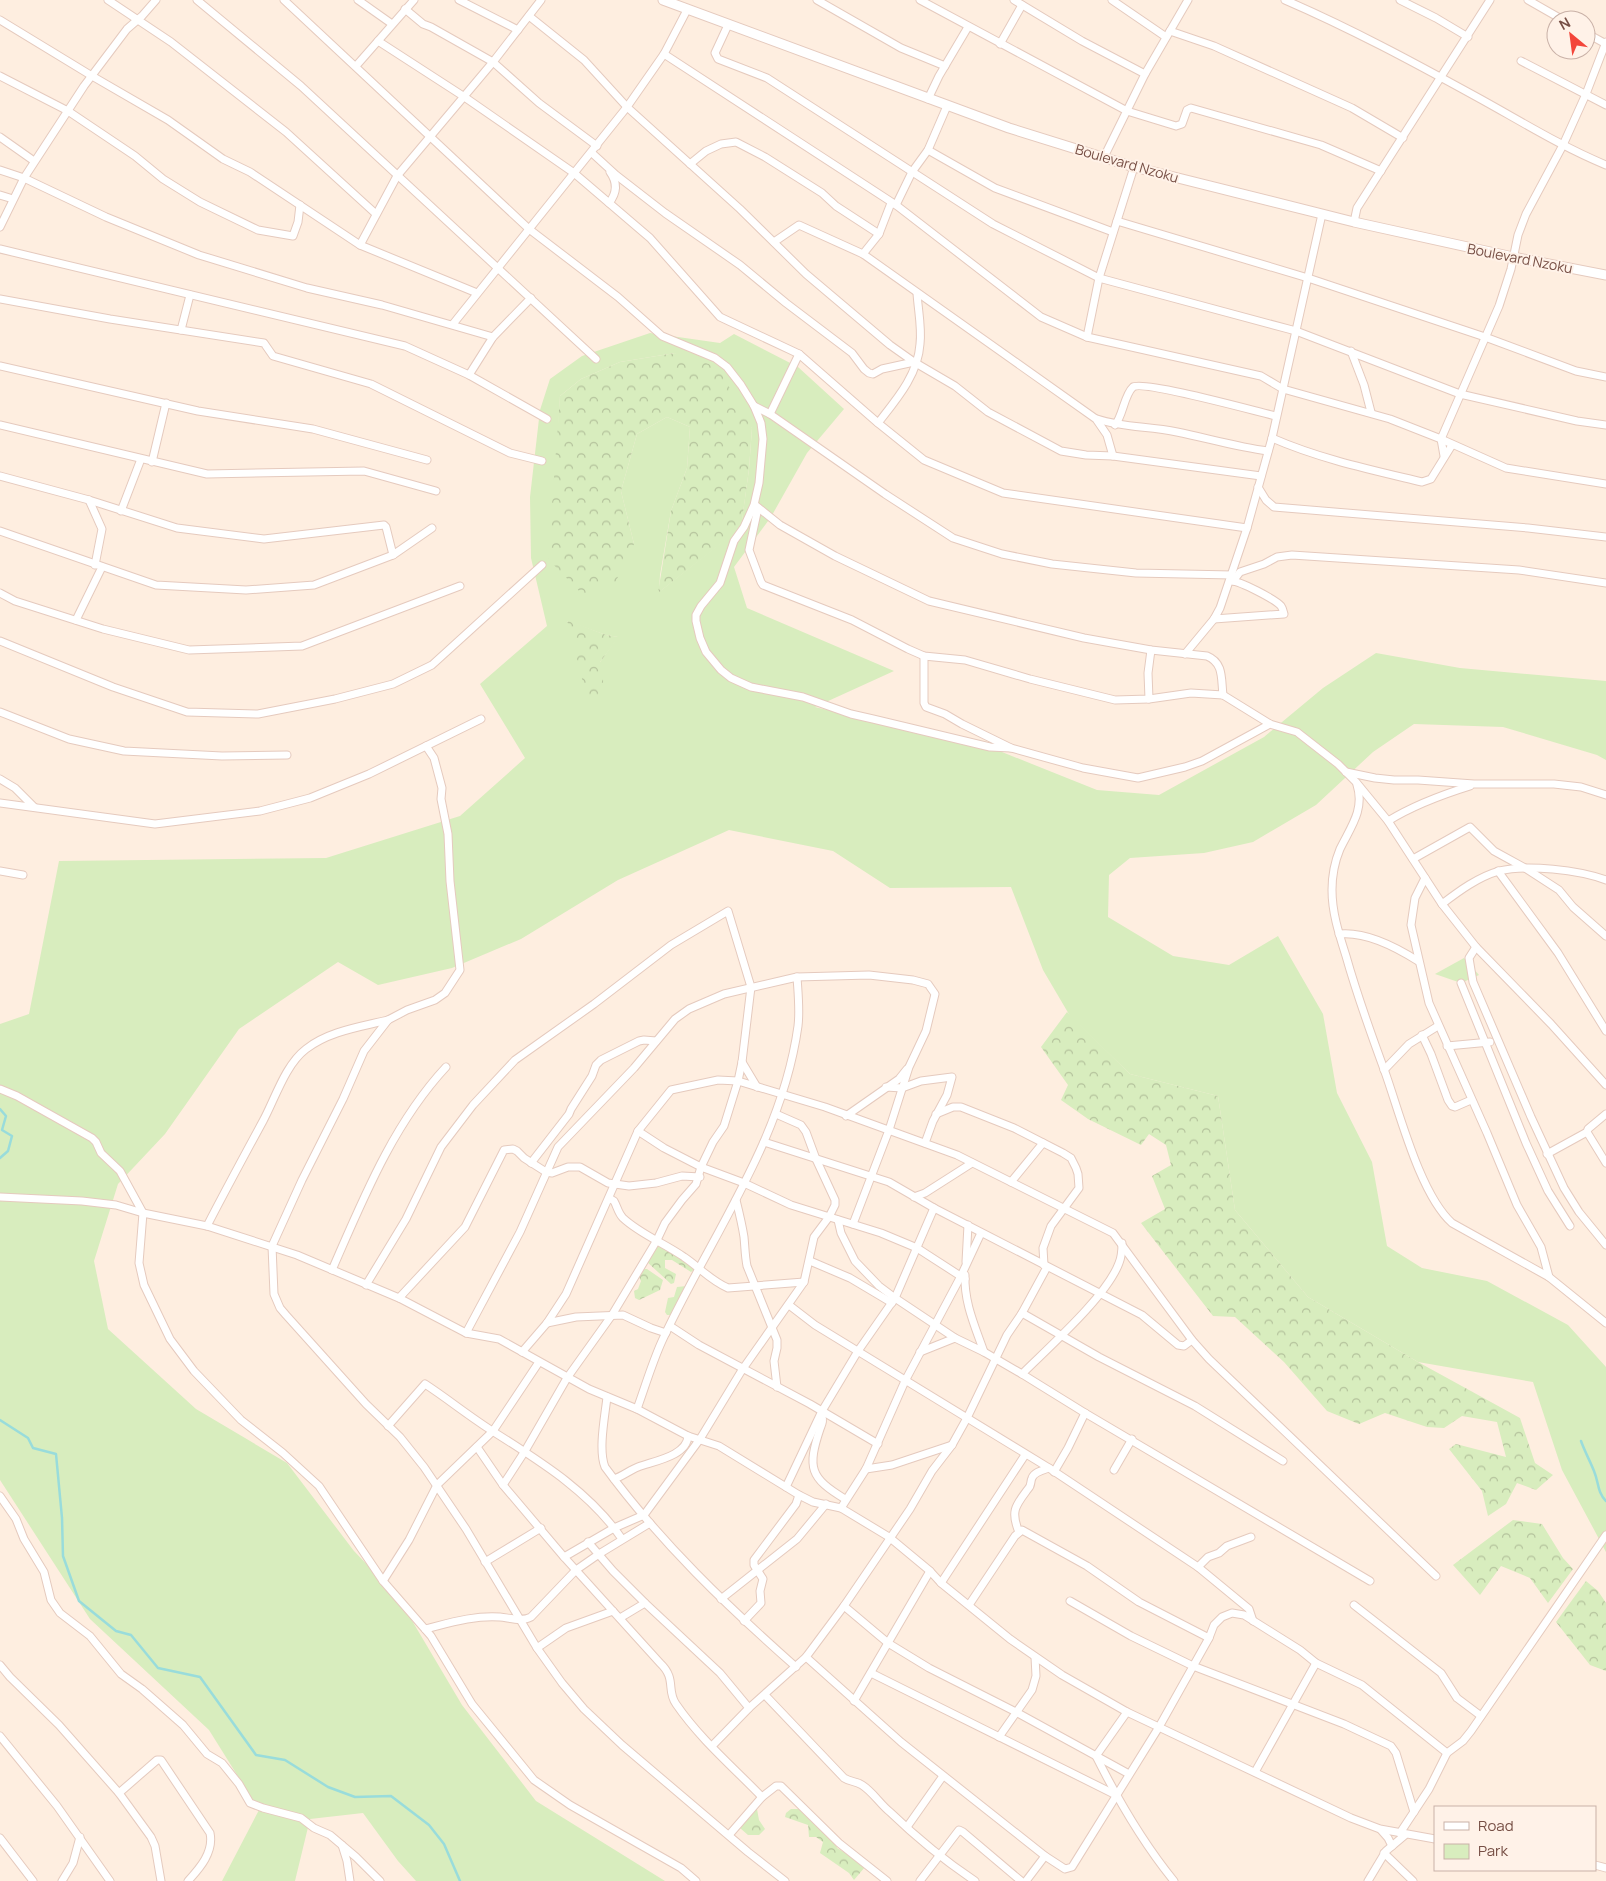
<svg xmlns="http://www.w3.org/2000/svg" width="1606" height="1881" font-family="Manrope,sans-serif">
<defs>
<pattern id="forest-crowns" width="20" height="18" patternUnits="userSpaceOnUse" patternTransform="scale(1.25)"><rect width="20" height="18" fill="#d8edbe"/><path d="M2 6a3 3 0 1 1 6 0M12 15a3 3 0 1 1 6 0" fill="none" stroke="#b4c29c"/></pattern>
</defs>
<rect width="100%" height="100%" fill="#feeee0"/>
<!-- green -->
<g fill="#d8edbe" fill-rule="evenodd">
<path d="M650,333L720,343L734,334L798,367L844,409L807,453L771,517L734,567L747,608L894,671L815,707L1002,752L1097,790L1159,795L1264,737L1323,688L1376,653L1460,668L1606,681V760L1597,755L1503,727L1414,724L1373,752L1316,805L1253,842L1204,853L1130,858L1109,875L1108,917L1173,956L1229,965L1278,936L1323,1014L1337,1093L1372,1162L1387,1246L1422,1268L1487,1281L1568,1325L1606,1367V1552L1562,1470L1533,1382L1418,1362L1308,1297L1235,1210L1218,1096L1130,1074L1070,1016L1043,970L1011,887L890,888L833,851L729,830L618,880L521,939L452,968L378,985L338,962L239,1029L165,1134L118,1184L94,1261L108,1329L196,1409L287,1463L354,1551L398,1597L462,1705L536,1801L665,1881H416L398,1861L363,1813L310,1819L295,1881H222L259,1810L209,1730L90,1619L0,1480V1024L29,1014L59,861L326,858L460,816L525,758L480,684L547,626L531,558L530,497L540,410L550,379L582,356ZM675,353L752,428L749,469L741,527L659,592L660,575L671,511L687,468L690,427L667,417L637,434L621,491L634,544L557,453L560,396L581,379L620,362ZM567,621L606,635L618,637L600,662Z"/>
<path d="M1464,958L1479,975L1461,983L1435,974Z"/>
<path d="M687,1286L671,1315H667L665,1312L668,1298L674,1297L677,1287Z"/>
</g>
<!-- forest -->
<g fill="url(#forest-crowns)">
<path d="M675,353L718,367L752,428L749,469L741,528L658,593L671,511L687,468L690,427L667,417L637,434L621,491L634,544L615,583L584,596L548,559L560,396L581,379L620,362Z"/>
<path d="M567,620L606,635L619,637L600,662C605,687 606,688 589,706Z"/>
<path d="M1067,1012L1130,1074L1218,1096L1235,1210L1308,1297L1418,1362L1520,1418L1535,1463L1553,1475L1536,1490L1517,1483L1506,1504L1488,1516L1482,1491L1449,1449L1456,1444L1506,1457L1497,1422L1462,1416L1444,1428L1427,1427L1385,1413L1359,1424L1327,1411L1284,1362L1235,1317L1213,1316L1141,1223L1165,1209L1152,1176L1171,1165L1166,1145L1149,1134L1141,1145L1088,1119L1061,1100L1068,1085L1041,1047Z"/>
<path d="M658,1244L696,1268L691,1272L672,1260H665V1268L676,1274L674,1283L671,1284L646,1261Z"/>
<path d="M642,1269H647L663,1280L660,1290L639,1300L635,1298L634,1291L638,1289L641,1281L638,1275Z"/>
<path d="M1513,1520L1542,1524L1563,1558L1573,1569L1548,1603L1530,1578L1501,1566L1480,1595L1453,1565Z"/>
<path d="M1586,1581L1598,1591L1606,1603V1671L1590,1665L1556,1622Z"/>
<path d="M753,1809H757L759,1820L765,1829L759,1835H748L740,1828Z"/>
<path d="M791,1809H800L836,1843L837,1848L854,1858L865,1867L854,1880L849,1873L820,1853L823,1842L816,1837H809L808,1825L785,1817L786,1813Z"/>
</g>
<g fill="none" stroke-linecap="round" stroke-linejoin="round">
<!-- stream -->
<g stroke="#99dcdb" stroke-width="2.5">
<path d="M0,1109L6,1116L2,1130L12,1136L8,1151L0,1158"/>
<path d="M0,1420L28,1438L33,1448L56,1454L62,1518L63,1556L79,1601L116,1631L131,1635L158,1668L200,1677L256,1755L285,1760L328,1787L355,1797L391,1796L429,1825L444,1844L460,1881"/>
<path d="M1581,1441C1585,1452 1590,1461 1594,1471C1599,1483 1597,1492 1606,1501"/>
</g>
<defs>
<g id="minor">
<path d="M108,0L171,42L286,132L376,214"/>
<path d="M197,0L301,86L596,359"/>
<path d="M284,0L529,229L618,297L662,336L715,358L727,367L741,385L754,406L761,423L763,439L759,483L754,505L744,527L734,541L720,583L701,606L696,615V621L700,638L706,652L721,670L731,678L751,687L803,697L851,714L873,719L990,747L1011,748"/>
<path d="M358,0L392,24"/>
<path d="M459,0L518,30"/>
<path d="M817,0L901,48L945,66"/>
<path d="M920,0L1127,111L1176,126L1182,124L1187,110L1191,108L1321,145L1381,171"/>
<path d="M1014,0L1082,41L1145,74"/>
<path d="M1112,0L1166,37"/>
<path d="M1285,0C1350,28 1413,62 1475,96C1519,120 1560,146 1606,165"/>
<path d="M1400,0L1436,18L1468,37"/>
<path d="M1528,0L1563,20"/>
<path d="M405,9L423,24L431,27L493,62L539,103L597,146"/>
<path d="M529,16L584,60L627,107L740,209L806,274L890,345L914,362L955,386L988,412L1061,451L1086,455L1113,456L1261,476"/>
<path d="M0,20L92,76L168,120L223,159L250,172L360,245L477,293"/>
<path d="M728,25L715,53L718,59L767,78L993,224L1099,278L1296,331L1460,394L1577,421L1606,425"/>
<path d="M1170,31L1214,46L1352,108L1403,138"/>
<path d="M1586,33L1606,44"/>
<path d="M378,41L463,96L574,173L650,238L720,317L799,354L878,423L924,460L1003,493L1247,528"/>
<path d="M1000,44L1022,5"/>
<path d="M664,54L896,205L1041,317L1087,337L1261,376L1283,389L1390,419L1441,439L1506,468L1606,484"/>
<path d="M1521,61L1606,105"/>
<path d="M356,66L414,0"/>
<path d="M0,76L68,111L135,156L163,179L200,202L258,230L293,236L298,222L300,205"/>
<path d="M928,99L939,76L968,27"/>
<path d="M0,137L34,161"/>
<path d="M928,150L995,188L1113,232"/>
<path d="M592,153L616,175L665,213L740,265L786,303L852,353L864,369L869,373L873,374L882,369L914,362"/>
<path d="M1104,157L1145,74L1188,0"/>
<path d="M690,164L706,151L721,144L736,142L765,157L822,193L836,206L879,234"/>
<path d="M0,170L24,178L106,217L199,255L307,288L382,305L493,337"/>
<path d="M0,195L13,199"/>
<path d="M609,203C617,193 618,183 610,172"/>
<path d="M896,205L912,172L928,150L947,106"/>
<path d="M1117,221L1308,278L1485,337L1576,371L1606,377"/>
<path d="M1354,222L1357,208L1490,0"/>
<path d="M0,227L24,178L84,86L127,29L142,16L156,0"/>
<path d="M774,242L799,225L863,254L1096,419L1107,435L1113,456"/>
<path d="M360,245L397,176L493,62L541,0"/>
<path d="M0,249L405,346L469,375L547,419"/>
<path d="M863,254L879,234L891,203"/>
<path d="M0,299L110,319L264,343L273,356L371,384L510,453L542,461"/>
<path d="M453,324L627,107L664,54L687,10"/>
<path d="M181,330L190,295"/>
<path d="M1087,337L1099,278L1134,167"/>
<path d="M1351,351L1364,385L1371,412"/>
<path d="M0,366L198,411L313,429L427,460"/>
<path d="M469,375L493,337L531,298"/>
<path d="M754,406L770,414L885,494L953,538L1002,554L1052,564L1136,573L1232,575"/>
<path d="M770,414L799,354"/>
<path d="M1097,419C1124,428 1149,426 1177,432C1207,438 1237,447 1268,451"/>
<path d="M878,423C896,400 918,375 920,344C922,327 918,310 917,293"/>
<path d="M0,425L207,474L364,471L436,491"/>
<path d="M1115,425C1123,416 1124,395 1133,387C1143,380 1258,412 1276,416"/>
<path d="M1272,438C1320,459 1372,470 1422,482L1431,479L1452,445"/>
<path d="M1444,456L1441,439L1499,306L1511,269L1518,235L1526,214L1563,145L1586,94L1606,42"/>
<path d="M152,462L166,403"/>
<path d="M0,476L89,500L177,528L264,539L384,525L386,527L393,555"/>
<path d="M1258,487L1266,500L1274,507L1528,528L1606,537"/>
<path d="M89,500L102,529L95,565"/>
<path d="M755,505L780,525L835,556L929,601L1084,638L1151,650L1207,656C1224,663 1221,679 1223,695"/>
<path d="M758,508L749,550L761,582L763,585L852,620L908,649L924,656L965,660L1030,679L1115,700L1149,699L1191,693L1223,695L1270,724L1297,732L1338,764L1356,782L1388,821L1442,904L1476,947L1551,1024L1606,1085"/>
<path d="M121,511L141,459"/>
<path d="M0,531L156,585L246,590L314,585L393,555L432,528"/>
<path d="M1234,580L1240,572L1264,564L1277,557L1292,555L1519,570L1606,583"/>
<path d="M0,593L15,601L103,629L189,650L302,646L460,586"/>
<path d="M1214,619L1284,614C1283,611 1283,609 1281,606C1276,600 1239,580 1230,581"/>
<path d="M76,620L102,567"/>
<path d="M0,641L113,687L187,712L258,714L335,699L393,684L432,665L542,565"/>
<path d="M1185,654L1214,619L1220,608L1247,528L1272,438L1322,214"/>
<path d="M924,656V703L926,707L945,714L962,724L1011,748L1083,768L1138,778L1185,767L1202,761L1270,724"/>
<path d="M1149,699L1148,673L1151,650"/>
<path d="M0,712L69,739L124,751L222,756L287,755"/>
<path d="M426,746L434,758L442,788L441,799L448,834L450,881L460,970L445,993L435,1000L407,1010L388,1020L364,1051L343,1099L302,1180L272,1246L274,1294L280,1308L286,1315L366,1404L400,1437L424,1467L466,1529L537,1648L562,1683L584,1709L622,1745L748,1852L785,1881"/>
<path d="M1346,772L1375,778L1394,780H1418L1474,784H1554L1581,787L1606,795"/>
<path d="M0,779L15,788L34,807"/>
<path d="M1357,785C1365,810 1350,828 1340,849C1335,861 1332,876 1332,890C1332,913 1339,934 1346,956C1357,995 1371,1034 1385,1072C1400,1114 1420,1194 1452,1223L1549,1277L1606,1323"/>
<path d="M0,803L155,824L260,811L310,798L369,774L481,719"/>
<path d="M1388,821C1414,805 1441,795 1470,786"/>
<path d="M1413,859L1470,827L1494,851L1525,868L1559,890L1573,907L1606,936"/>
<path d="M0,871L23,875"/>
<path d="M1498,871L1558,953L1606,1031"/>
<path d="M1425,878L1415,898L1411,925L1429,1003L1487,1133L1517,1205L1541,1247L1549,1277"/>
<path d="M1442,904C1459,891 1478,877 1499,871C1527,864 1579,870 1606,880"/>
<path d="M1339,934C1366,931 1396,947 1418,961"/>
<path d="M1476,947L1469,958L1473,982L1531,1117L1564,1188L1579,1212L1606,1245"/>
<path d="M1461,983L1526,1143L1548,1191L1570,1226"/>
<path d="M1422,1035L1431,1054L1448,1100L1452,1106L1455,1107L1471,1100"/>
<path d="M1447,1046L1490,1042"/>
<path d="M742,1062L757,1087"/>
<path d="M1384,1070L1409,1044L1438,1026"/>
<path d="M886,1087L902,1088L921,1081L952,1077L947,1095L933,1121L925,1143"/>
<path d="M0,1089L17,1096L92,1138L96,1142L101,1153L120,1171L143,1213L139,1263L144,1285L170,1339L194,1371L241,1420L283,1453L319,1486L383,1581L431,1636L472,1704L534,1780L570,1805L681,1868L696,1881"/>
<path d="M936,1114L953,1107H961L1014,1128L1063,1153L1071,1158L1076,1168L1078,1174L1079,1188L1051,1226L1043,1248L1044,1265"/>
<path d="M846,1116L899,1079L907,1069"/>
<path d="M638,1131L664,1148L701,1167L744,1183L791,1205L881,1233L917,1248L965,1279"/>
<path d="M1587,1132L1606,1163"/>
<path d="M764,1142L889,1182L934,1208L1142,1315L1178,1345L1184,1346L1192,1340"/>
<path d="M1547,1154L1587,1132L1588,1129L1606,1114"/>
<path d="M531,1163L569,1114L571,1109L592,1076L596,1065L601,1060L639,1041L644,1040L656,1041"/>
<path d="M1011,1182L1043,1143"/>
<path d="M0,1197L82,1201L116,1205L143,1213L207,1226L297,1255L399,1298L466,1333L499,1339L589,1389L637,1409L688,1436L719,1446L799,1495L813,1502L841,1508L889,1537L930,1571L941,1583L1010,1639L1062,1675L1127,1712L1351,1818L1380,1829L1435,1839"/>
<path d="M914,1197L925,1193L972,1163"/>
<path d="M609,1198L614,1201C617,1206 618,1213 623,1218C640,1234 664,1243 684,1257C699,1267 711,1281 728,1288L804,1282"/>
<path d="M736,1200C739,1212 742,1224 744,1237C745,1247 745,1256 747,1266L777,1340V1348L774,1361L777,1387"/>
<path d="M838,1220L841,1233L855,1261L879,1286L895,1298L955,1338L984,1352L1022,1374L1085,1413L1370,1581"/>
<path d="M207,1226C225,1191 244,1156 263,1121C275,1099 285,1065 306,1049C329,1031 360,1027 388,1020"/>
<path d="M810,1261L850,1278L892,1303"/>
<path d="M966,1262L968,1225"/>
<path d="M332,1270C363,1199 393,1124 446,1067"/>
<path d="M965,1275C964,1303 975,1326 984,1352"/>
<path d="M366,1285L406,1219L441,1147L473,1105L515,1060L594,1004L671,945L728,911L751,987L742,1062L738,1081L724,1126L713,1142L701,1167L696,1184L682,1200L665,1223L657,1240L612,1315L567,1378L525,1451L503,1485"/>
<path d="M399,1298L465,1227L504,1150L513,1149L517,1151L524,1158L546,1172L552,1173L568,1167H580L608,1183L629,1186L656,1183L682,1176L700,1177"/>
<path d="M789,1305L815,1325L1049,1468L1198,1567L1249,1609L1253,1621"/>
<path d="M1022,1313L1099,1357L1195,1406L1283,1461"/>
<path d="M547,1323L576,1317L623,1315L651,1328L666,1333"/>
<path d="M670,1326L699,1345L810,1404L878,1444"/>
<path d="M466,1333L520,1232L558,1147L634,1068L675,1019L689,1009L724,994L797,977L869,975L913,980L928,984L935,994L926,1031L909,1067L889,1130L853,1224"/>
<path d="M522,1352L547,1323L566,1294L638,1131L671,1090L718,1080L738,1081L825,1107L957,1155L1113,1233L1192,1340L1209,1359L1436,1576"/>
<path d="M920,1352L955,1338"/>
<path d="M1022,1374C1049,1347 1107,1296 1119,1263C1122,1256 1122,1250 1122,1243"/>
<path d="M607,1397C605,1416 598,1450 605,1467C660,1542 727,1606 796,1667"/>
<path d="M637,1409C645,1387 652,1363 662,1341C710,1237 782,1142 798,1026C800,1010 798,993 797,977"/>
<path d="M821,1415C824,1420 822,1424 820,1429C807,1468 810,1478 845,1499"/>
<path d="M388,1426L425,1384C448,1399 470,1417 494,1432C541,1462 590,1492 622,1539"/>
<path d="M477,1447L503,1485L564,1557L660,1663C677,1679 666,1690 676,1704C700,1739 733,1767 762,1797"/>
<path d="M866,1469L892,1465L952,1445"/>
<path d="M1114,1470L1132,1439"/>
<path d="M1054,1472L1068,1448L1085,1413"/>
<path d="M614,1479C623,1476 630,1470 638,1467C654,1461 687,1456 688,1436"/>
<path d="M786,1487L822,1411L858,1351L895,1298L934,1208"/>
<path d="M0,1496L16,1519L24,1539L44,1572L51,1600L60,1613L90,1636L121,1674L142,1689L183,1725L207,1754L222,1763L239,1784L250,1803L263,1808L301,1818L314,1828L330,1835L356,1857L380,1881"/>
<path d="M841,1508L866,1469L905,1381L961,1276L981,1233"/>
<path d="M1019,1532C1010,1511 1016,1505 1028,1489C1032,1485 1030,1482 1032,1478C1034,1472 1043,1470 1049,1468"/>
<path d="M588,1542L613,1571L645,1603"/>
<path d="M564,1557L614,1528L644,1515L700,1439L742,1370L804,1282L814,1237L829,1217L835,1205V1200L816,1159L806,1132L801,1125L776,1114"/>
<path d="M485,1562L541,1528"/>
<path d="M1198,1567L1208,1557L1219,1553L1227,1546L1251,1537"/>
<path d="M383,1581L409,1540L437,1485L493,1431L539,1362"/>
<path d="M941,1583L1025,1455"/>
<path d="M721,1599L797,1539L826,1504"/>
<path d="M1070,1601L1131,1636L1193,1666L1344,1724L1391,1746L1396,1753L1414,1812"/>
<path d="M969,1605L1015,1536L1022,1530L1087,1566L1139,1602L1209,1638"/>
<path d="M1354,1605L1441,1673L1457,1698L1481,1716"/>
<path d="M844,1606L888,1643L929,1668L1016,1712L1129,1774"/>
<path d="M620,1618L645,1603L720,1673L749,1708"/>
<path d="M744,1621L761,1603L760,1591L763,1579L754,1565V1560L796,1504L799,1495"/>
<path d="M425,1629C449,1623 475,1615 500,1617C510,1618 522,1622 531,1617L576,1570L599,1554L650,1523"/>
<path d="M537,1648L566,1628L613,1611"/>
<path d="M806,1657L901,1742L1045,1856L1065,1869L1072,1867L1159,1727L1209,1638L1214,1625L1222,1617L1232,1613L1244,1615L1300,1650L1316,1663L1362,1685L1447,1753"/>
<path d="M0,1665L10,1677L59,1725L119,1793L151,1837L155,1846L161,1881"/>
<path d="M871,1673L1116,1795"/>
<path d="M765,1695L844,1778C850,1782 856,1781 862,1785C873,1792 880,1804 890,1812C916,1837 945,1861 975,1881"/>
<path d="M854,1701L930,1571"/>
<path d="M1127,1712L1096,1756C1118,1800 1143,1843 1174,1881"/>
<path d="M0,1736L57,1806L110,1881"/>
<path d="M999,1737L1032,1690L1036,1676L1035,1657"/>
<path d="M712,1746L749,1708L806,1657L844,1606L910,1509L932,1471L952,1445L967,1418L1007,1335L1022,1313L1047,1267"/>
<path d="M1255,1772L1316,1663"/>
<path d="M119,1793L157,1760H161L210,1833C214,1852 200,1868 188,1881"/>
<path d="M907,1827L943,1776"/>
<path d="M1381,1830L1388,1838L1392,1846"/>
<path d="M1400,1833L1429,1789L1447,1753L1463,1741L1471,1731L1606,1535"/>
<path d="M729,1835L762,1797L776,1786H781L839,1843L887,1881"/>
<path d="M0,1838L33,1881"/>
<path d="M342,1845L347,1861L350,1881"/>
<path d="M1384,1853L1413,1881"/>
<path d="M1595,1865L1606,1868"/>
<path d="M62,1881L73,1863L80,1837"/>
<path d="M920,1881L959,1830L963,1832L1021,1881"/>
<path d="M1026,1881L1045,1856"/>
<path d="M1368,1881L1386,1851L1405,1835"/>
</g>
<path id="tertiary" d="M663,0L1009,128L1134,167L1354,222L1513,257L1606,275"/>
</defs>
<!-- minor casing -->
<use href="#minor" stroke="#e5cabe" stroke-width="9"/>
<!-- tertiary casing -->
<use href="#tertiary" stroke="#e5cabe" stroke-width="11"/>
<!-- minor -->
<use href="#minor" stroke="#fff" stroke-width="7"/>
<!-- tertiary -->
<use href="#tertiary" stroke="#fff" stroke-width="9"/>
</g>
<g text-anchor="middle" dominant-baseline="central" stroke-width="4" stroke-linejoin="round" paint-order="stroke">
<!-- street labels -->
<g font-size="14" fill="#774f45" stroke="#fff2e8">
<text transform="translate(1127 163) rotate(16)">Boulevard Nzoku</text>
<text transform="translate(1520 258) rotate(11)">Boulevard Nzoku</text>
</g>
</g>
<!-- legend -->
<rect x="1434" y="1806" width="162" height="65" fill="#fff2e8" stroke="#c9b1a7"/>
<rect x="1444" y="1822" width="25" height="8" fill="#ffffff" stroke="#c9b1a7"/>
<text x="1478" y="1831" font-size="15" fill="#774f45">Road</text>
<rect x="1444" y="1844" width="25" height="15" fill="#d8edbe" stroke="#c9b1a7"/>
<text x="1478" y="1856" font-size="15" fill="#774f45">Park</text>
<!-- north arrow -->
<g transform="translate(1571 35) rotate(331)"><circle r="24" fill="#fff2e8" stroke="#c9b1a7"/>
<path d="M0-4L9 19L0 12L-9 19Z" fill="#f3463a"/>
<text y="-8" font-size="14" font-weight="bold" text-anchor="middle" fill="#774f45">N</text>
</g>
</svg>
